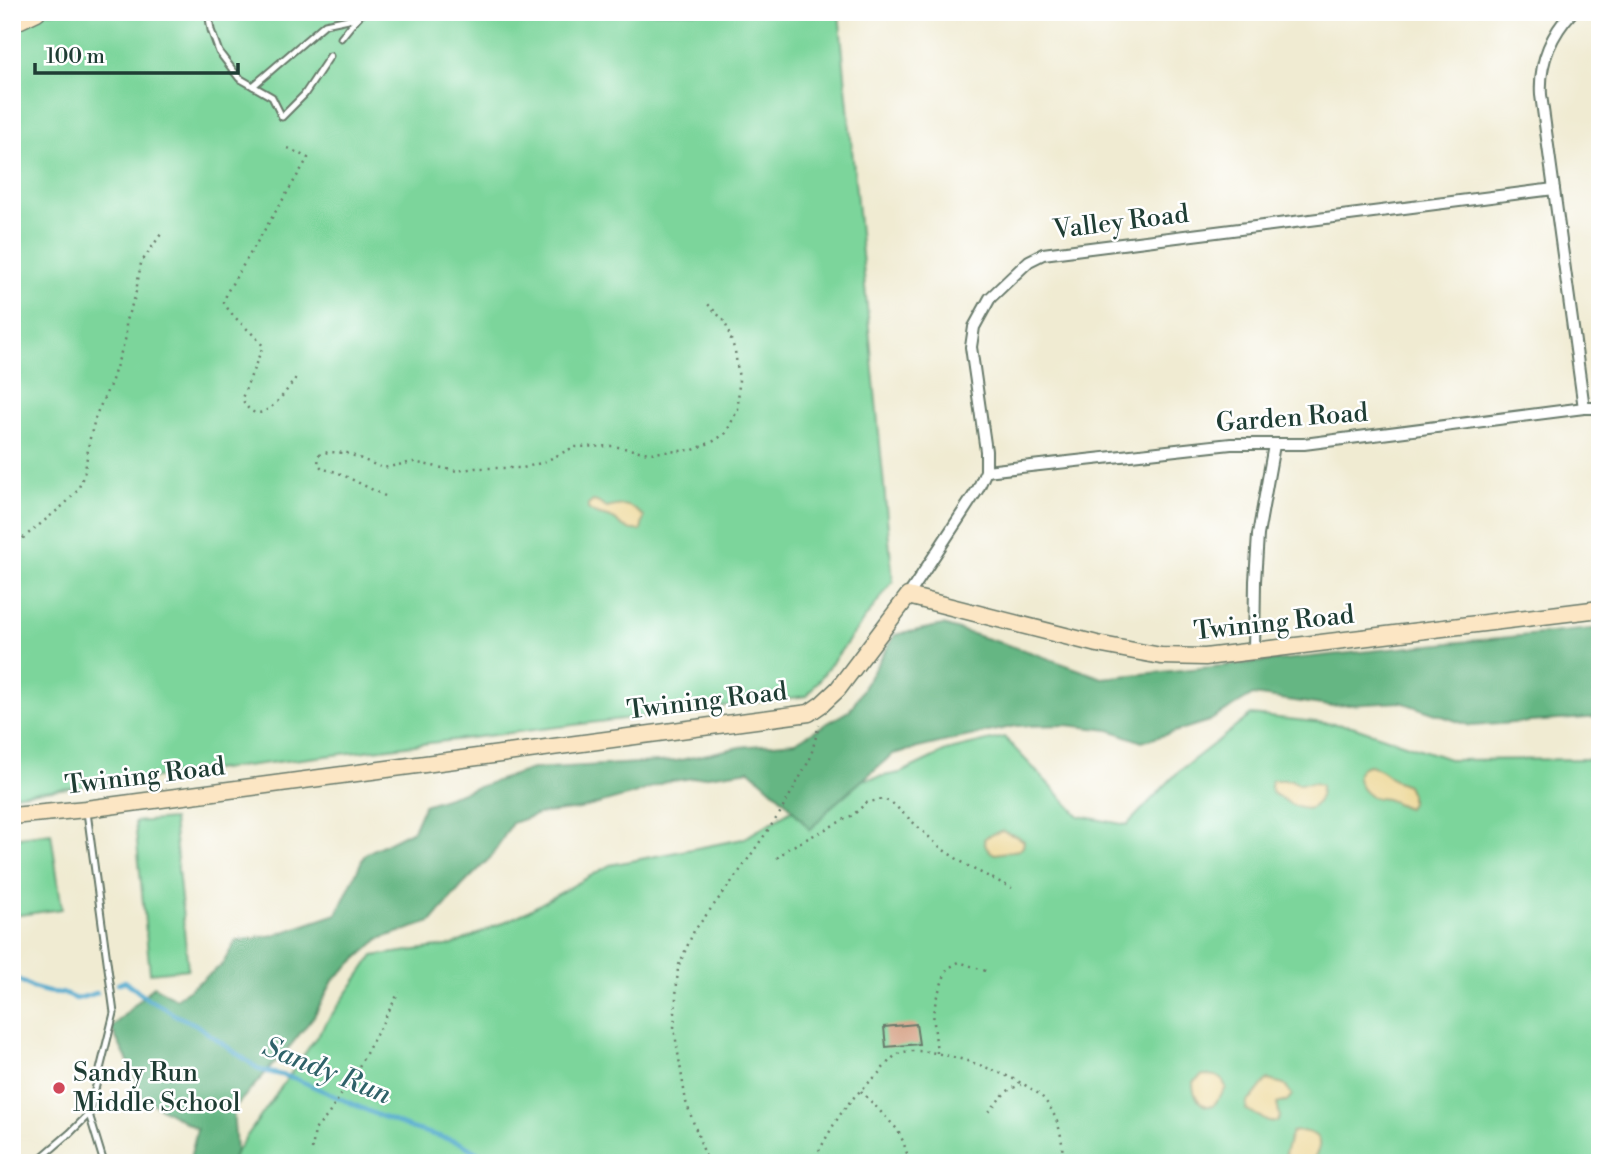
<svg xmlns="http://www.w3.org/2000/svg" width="1612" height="1175" font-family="'Libre Bodoni',serif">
<rect width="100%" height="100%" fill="#fff"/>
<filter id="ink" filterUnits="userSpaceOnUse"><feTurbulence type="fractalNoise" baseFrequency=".0143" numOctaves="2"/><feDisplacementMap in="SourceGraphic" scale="14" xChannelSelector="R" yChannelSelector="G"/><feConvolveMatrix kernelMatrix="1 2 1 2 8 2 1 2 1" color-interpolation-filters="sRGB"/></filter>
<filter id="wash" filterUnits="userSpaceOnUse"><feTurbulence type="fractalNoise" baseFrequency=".00686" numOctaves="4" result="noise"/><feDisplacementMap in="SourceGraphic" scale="28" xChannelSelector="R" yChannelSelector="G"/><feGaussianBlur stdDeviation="1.57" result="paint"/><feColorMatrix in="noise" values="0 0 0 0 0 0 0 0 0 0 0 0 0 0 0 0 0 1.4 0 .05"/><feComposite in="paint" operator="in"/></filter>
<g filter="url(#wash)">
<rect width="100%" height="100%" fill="#f0ebd2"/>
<!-- green -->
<g fill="#7cd59b" stroke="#4e8968" stroke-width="2">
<path d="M12,12H839L893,581L807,696L12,795Z"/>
<path d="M1251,715L1352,726L1452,760L1600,759V1163H228L373,956L453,945L524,913L610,865L743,839L834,785L900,773L946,751L1004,737L1079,816L1127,825L1179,771Z"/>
<path d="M173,819L188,969L150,973L135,822Z"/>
<path d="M51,833L62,909L12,916V838Z"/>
</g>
<!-- forest -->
<path fill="#65b683" stroke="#427a5c" stroke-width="2" d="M943,625L1030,652L1102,678L1600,628V717L1471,726L1401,702L1329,706L1253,695L1209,721L1142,742L1110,730L1066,725L1016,726L956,739L893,754L832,806L810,830L786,802L750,770L665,782L634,794L580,809L538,814L512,823L492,856L462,886L431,922L379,939L334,979L314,1016L290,1046L233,1109L236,1150L232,1163H189L197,1129L142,1097L133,1071L111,1028L154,986L176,999L222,965L236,941L275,935L337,914L365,854L413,830L424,805L532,769L676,761L740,747L795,742L850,710L895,635Z"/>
<!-- sand -->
<g fill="#eeda9e" stroke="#868c69" stroke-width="2">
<path d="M593,501L597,502L607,508C625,503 630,504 644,517L641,530C633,531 626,530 619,524C618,523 617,521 615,520C607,514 598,518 588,509V505Z"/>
<path d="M1370,765L1382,771L1394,780L1407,785L1411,794V803L1408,808C1400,806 1394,801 1386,799C1380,798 1374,798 1369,795C1357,787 1351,767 1370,765Z"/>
<path d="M1272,780H1291L1299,784L1314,783L1321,785C1321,792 1321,796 1317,802C1307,819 1284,799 1272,793L1271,786Z"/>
<path d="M1002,831L1018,837L1024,841L1023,847L1019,850L995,854C988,851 984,847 984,839L988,836Z"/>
<path d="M1203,1075C1215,1075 1223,1076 1226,1088L1213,1106C1199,1108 1193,1095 1193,1082Z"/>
<path d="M1268,1080L1284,1084L1292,1095L1287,1101L1277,1104L1280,1117L1277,1122H1270L1246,1110L1247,1102C1256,1096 1258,1087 1268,1080Z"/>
<path d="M1298,1131C1322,1132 1325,1145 1310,1163H1292L1285,1153L1292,1132Z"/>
</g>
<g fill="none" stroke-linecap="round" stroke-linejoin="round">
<!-- stream -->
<g stroke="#4ea8cc" stroke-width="4.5">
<path d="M12,976L33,988L48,992L62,993L76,999L97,993"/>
<path d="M118,984L125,981L146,998L163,1007L175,1015L195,1024L260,1070L294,1078L375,1114L411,1128L461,1143L494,1163"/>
</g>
</g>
<g id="blocks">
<!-- building -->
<path fill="#d7a68b" d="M916,1024L919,1044L886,1047L884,1027Z"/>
</g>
</g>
<g filter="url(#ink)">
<use href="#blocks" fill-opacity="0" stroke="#687a6b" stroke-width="2"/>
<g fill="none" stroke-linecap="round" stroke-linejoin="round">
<defs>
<g id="lane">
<path d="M208,12L211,30L219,52L239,78L272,97L282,117L304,95L330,56"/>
<path d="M341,38L358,17"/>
<path d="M253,86L325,24L358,17L363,12"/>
<path d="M87,812L114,1013L89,1114L104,1163"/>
<path d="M35,1163L70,1133L89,1114"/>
</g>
<g id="street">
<path d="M1572,12C1550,36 1539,63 1541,95L1584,408"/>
<path d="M986,471L1231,444H1304L1584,408H1600"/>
<path d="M908,596L978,489L986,471V451L971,347L974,327L990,298L1029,261L1043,254L1554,189"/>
<path d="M1254,651L1255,581L1258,535L1274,445"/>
</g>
<g id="secondary">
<path d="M12,24L37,12"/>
<path d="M12,816L86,809L809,713L822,704L838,689L908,596L1097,644L1161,656L1205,657L1254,651L1600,609"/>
</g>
</defs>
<!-- lane casing -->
<use href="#lane" stroke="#687a6b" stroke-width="9"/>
<!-- street casing -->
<use href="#street" stroke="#687a6b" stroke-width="14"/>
<!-- secondary casing -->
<use href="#secondary" stroke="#687a6b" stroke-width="19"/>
<!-- path -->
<g stroke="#687a6b" stroke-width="2.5" stroke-dasharray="2 5" stroke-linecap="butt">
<path d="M288,148L308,158L227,292L224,303C234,320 251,330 263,346L242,398C258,436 286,391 298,375"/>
<path d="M385,496L337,472L323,469L318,464L319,455L328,452L347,453L383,468L413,462L457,471L475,468H523L544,462L574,447L613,446L649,453L693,450L714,441L726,433L738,409L739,379L735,351L725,322L706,302"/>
<path d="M12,547L65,504L78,490L85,471L89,442L96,415L111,383L126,337V320L135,297L141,263L161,234"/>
<path d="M777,858L789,848L853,815L866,803L882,799L891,802L942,849L971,868L1012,888"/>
<path d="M937,1053L933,1013L937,996L947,969L959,962L989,972"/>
<path d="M861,1091L897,1129L903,1141L910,1163"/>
<path d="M989,1112C999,1100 1005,1089 1021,1085"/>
<path d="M312,1150L315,1130L328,1115L356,1072L399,992"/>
<path d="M708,1163L686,1102L674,1028L678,967L694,931L739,872L780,813L810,759L819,725"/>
<path d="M812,1163C824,1143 834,1121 849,1103C858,1092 869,1083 879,1073C884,1067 891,1058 898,1054C924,1040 1024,1077 1043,1098C1059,1117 1064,1139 1062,1163"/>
</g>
<!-- lane -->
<use href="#lane" stroke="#fff" stroke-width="5"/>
<!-- street -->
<use href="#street" stroke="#fff" stroke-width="10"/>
<!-- secondary -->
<use href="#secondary" stroke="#fce6c4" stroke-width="16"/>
</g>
</g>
<!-- markers -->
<circle fill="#d1495b" stroke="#fff" stroke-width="2.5" cx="59" cy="1088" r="7"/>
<g text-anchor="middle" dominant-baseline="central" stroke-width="5" stroke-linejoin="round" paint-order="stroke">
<!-- street labels -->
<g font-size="26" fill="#1f3d34" stroke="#fff">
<text transform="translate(1121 222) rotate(-7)">Valley Road</text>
<text transform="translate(1292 418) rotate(-4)">Garden Road</text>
<text transform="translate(1274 623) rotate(-6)">Twining Road</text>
<text transform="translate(707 701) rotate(-7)">Twining Road</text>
<text transform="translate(145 776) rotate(-7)">Twining Road</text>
</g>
<!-- poi labels -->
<g font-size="26" fill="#1f3d34" stroke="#fff" text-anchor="start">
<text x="73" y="1073">Sandy Run<tspan x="73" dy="30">Middle School</tspan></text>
</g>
<!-- water labels -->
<g font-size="28" font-style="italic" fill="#2f6269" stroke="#fff">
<text transform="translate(327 1071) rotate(22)">Sandy Run</text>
</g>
</g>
<!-- margin -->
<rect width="1612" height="1175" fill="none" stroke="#fff" stroke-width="42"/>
<!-- scale -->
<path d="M35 63v10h203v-10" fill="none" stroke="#1f3d34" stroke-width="3.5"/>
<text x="46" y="63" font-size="21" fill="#1f3d34" stroke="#ffffff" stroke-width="5" paint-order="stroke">100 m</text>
</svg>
